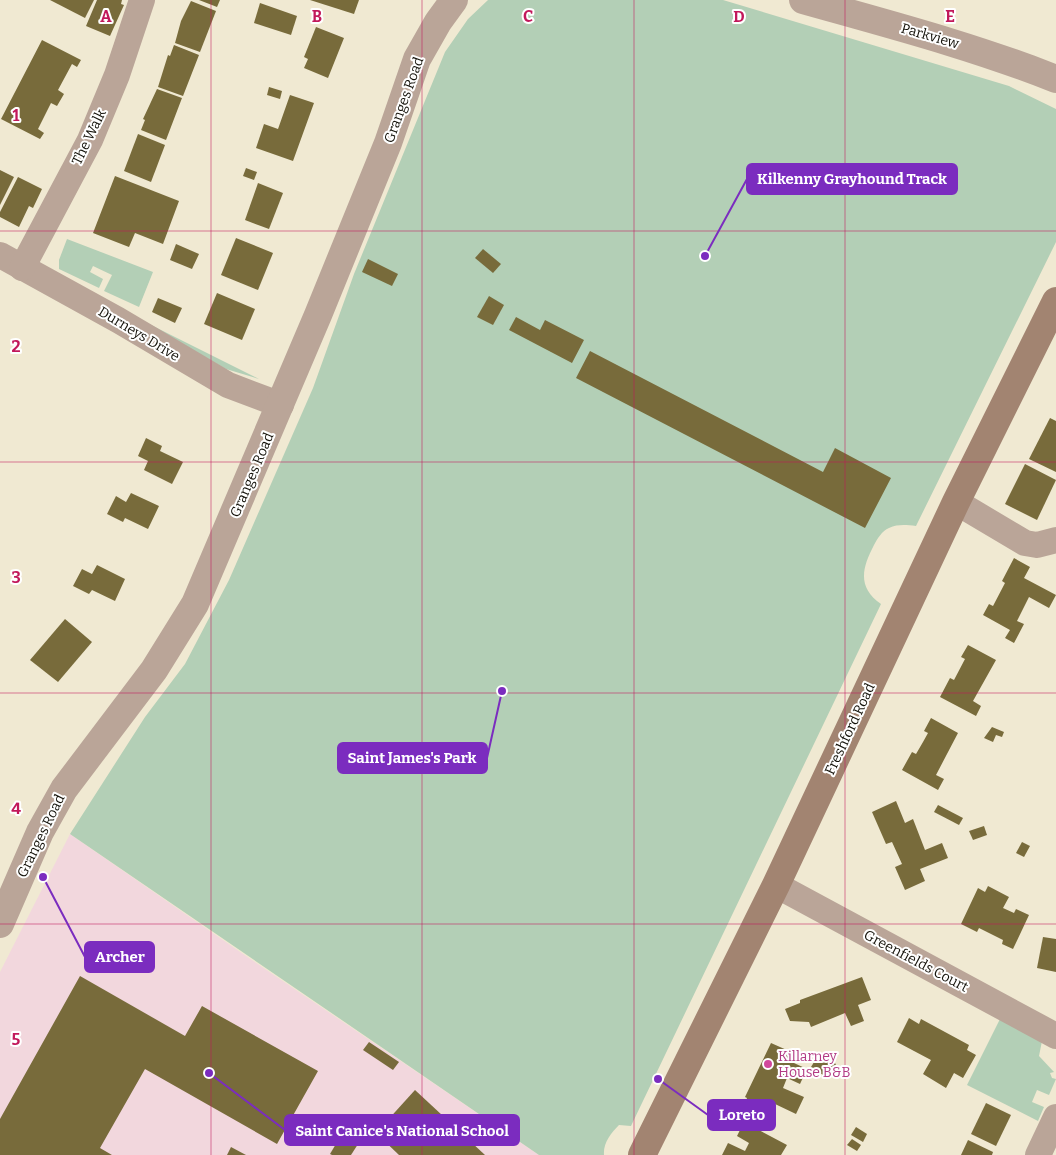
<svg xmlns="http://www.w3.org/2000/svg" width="1056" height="1155" font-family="Bitter,serif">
<rect width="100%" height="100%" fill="#f0e9d2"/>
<!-- education -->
<path fill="#f2d7dd" d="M70,834L246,956L539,1155H0V972Z"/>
<!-- green -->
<g fill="#b3cfb6">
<path d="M488,0H723L1009,86L1056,109V242L916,526C906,525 898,524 889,528C882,531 877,539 874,545C862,568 857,587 881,604L631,1126L619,1125C611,1133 603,1143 604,1155H539L70,834L145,717L185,664L229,580L313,388L354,274L445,52L468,19Z"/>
<path d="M67,239L153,272L139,307L104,291L112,275L93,266L90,272L103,279L99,288L59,269V260Z"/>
<path d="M139,319L259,379L226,369Z"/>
<path d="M1000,1019L1042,1041L1039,1056L1054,1072L1050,1073L1052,1078L1056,1079L1049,1095L1037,1090L1032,1102L1044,1107L1038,1121L967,1085Z"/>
</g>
<!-- building -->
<g fill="#786b3b">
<path d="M50,0H94L85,18Z"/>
<path d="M97,0H122L121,4L124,5L110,36L86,26Z"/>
<path d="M199,0H220L217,7Z"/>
<path d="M310,0H359L354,14Z"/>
<path d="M191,1L216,11L200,52L175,43L181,21Z"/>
<path d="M260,3L297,16L291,35L254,23Z"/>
<path d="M316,27L344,38L328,78L304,68L308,59L304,57Z"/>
<path d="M42,40L81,60L77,67L72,64L58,90L64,94L57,106L51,103L38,129L44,133L40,139L1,119Z"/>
<path d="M174,45L199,55L183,96L158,87L168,55L170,56Z"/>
<path d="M269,87L282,91L280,99L267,95Z"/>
<path d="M157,89L182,98L166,140L141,130L145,120L143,119Z"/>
<path d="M290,95L314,103L293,161L256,148L264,124L278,129Z"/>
<path d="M138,134L165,145L151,182L124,171Z"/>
<path d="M246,168L257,172L254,180L243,176Z"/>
<path d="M0,170L14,177L0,205Z"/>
<path d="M115,176L179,201L163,244L135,233L129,247L93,233Z"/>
<path d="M18,177L42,189L33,208L29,206L19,227L0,217V212Z"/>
<path d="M258,183L283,193L269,229L245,220Z"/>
<path d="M236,238L273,253L258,290L221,275Z"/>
<path d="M176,244L199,254L192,269L170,260Z"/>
<path d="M483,249L501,264L493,273L475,258Z"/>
<path d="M368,259L398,274L392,286L362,272Z"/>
<path d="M217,293L255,309L242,340L204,324Z"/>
<path d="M489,296L504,305L493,325L477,317Z"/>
<path d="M158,298L182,308L175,323L152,312Z"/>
<path d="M516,317L540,330L545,320L584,340L572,363L509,330Z"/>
<path d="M590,351L823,472L835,448L891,478L865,528L576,378Z"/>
<path d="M1050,418L1056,421V472L1029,459Z"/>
<path d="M146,438L162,446L160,451L183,462L172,484L144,470L148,461L138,456Z"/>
<path d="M1025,464L1056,480L1037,520L1005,504Z"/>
<path d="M131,493L159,506L148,529L125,518L123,522L107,514L116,496L126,502Z"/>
<path d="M1014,558L1030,567L1024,578L1056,595L1049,608L1029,597L1017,621L1024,624L1014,643L1005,638L1010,630L983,615L989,604L993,606L1005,583L1002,581Z"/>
<path d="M97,565L125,579L115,601L92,590L89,594L73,586L82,569L92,574Z"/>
<path d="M65,619L92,642L58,682L30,660Z"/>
<path d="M968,645L996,660L973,701L981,706L976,716L940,697L950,678L954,680L965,659L961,657Z"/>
<path d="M931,718L958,733L936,775L944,779L938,790L902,770L912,752L916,754L923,742L928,733L924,731Z"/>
<path d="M992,727L1004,732L1002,737L996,735L993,742L984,738Z"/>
<path d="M896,801L905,823L913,819L925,850L942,843L948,858L920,869L925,881L905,890L895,867L902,864L892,842L886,844L872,812Z"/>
<path d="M938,805L963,818L959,825L934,812Z"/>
<path d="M984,826L987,835L973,840L969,831Z"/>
<path d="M1022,842L1030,846L1024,857L1016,853Z"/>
<path d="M988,886L1009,897L1003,908L1014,913L1016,909L1029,915L1013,949L1002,944L1003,940L979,928L977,932L961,924L978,888L985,892Z"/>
<path d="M1043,937L1056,939V972L1037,968Z"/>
<path d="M80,976L185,1036L202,1006L318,1071L277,1144L145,1069L100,1148L112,1155H0V1119Z"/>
<path d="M862,977L871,1000L858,1005L864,1021L851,1026L845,1013L811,1027L809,1022L790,1021L785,1009L800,1003V1000Z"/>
<path d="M909,1018L919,1024L921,1019L969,1045L967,1050L976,1055L963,1078L954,1073L946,1088L923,1074L931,1060L897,1042Z"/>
<path d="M369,1042L399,1062L393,1070L363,1050Z"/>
<path d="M771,1043L798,1055L794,1063L807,1069L800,1084L787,1078L783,1088L804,1097L796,1114L775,1104L766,1120L743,1109L747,1098L745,1097Z"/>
<path d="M819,1054L836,1064L828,1078L811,1067Z"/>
<path d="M415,1090L485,1155H399L376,1133Z"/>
<path d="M986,1103L1011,1115L996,1146L971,1134Z"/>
<path d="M744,1122L787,1145L781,1155H722L728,1143L745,1151L749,1143L737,1136Z"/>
<path d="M856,1127L867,1134L863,1142L851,1135Z"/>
<path d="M343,1132L360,1141L351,1155H332L330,1154Z"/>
<path d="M852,1139L861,1145L857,1151L847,1145Z"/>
<path d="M968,1140L993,1152L992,1155H961Z"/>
<path d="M231,1147L246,1155H227Z"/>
</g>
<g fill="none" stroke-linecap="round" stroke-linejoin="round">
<!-- minor -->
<g stroke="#baa598" stroke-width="26">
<path d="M0,255L118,320L228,385L281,405"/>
<path d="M22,268L90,140L117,75L142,0"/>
<path d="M956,502L1025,543L1037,545L1056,540"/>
<path d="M776,885L1056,1036"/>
<path d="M1038,1155L1056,1117"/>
</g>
<!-- tertiary -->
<g stroke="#baa598" stroke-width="28">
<path d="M803,0C888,24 973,46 1056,79"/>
<path d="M0,924L40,832L64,789L154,670L195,604L318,315L388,143L417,59L438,22L454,0"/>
</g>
<!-- secondary -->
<path stroke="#a28471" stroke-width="28" d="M642,1155L776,885L956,502L1056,301"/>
</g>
<!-- grid -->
<path fill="none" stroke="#c2185b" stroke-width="1" stroke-opacity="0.55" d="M211,0V1155M422,0V1155M634,0V1155M845,0V1155M0,231H1056M0,462H1056M0,693H1056M0,924H1056"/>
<!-- markers -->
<circle fill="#d1479c" stroke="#fff" stroke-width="2" cx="768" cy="1064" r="5"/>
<g text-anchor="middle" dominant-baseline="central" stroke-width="4" stroke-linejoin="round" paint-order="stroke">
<!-- street labels -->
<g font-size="14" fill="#121008" stroke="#fff">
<text transform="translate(930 36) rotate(16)">Parkview</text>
<text transform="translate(404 100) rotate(-70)">Granges Road</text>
<text transform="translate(89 137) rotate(-64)">The Walk</text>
<text transform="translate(139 334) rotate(31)">Durneys Drive</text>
<text transform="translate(252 475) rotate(-67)">Granges Road</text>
<text transform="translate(850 729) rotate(-65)">Freshford Road</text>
<text transform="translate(41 836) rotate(-64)">Granges Road</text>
<text transform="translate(916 961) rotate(28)">Greenfields Court</text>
</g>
<!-- hotel labels -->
<g font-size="14" fill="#b23c85" stroke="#fff" text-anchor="start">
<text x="778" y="1056">Killarney<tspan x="778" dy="16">House B&amp;B</tspan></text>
</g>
</g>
<g font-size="16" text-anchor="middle" font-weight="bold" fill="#c2185b" stroke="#fff" stroke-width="4" stroke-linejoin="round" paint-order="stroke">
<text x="106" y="22">A</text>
<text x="317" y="22">B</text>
<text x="528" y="22">C</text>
<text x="739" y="22">D</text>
<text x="950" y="22">E</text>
<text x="16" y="121">1</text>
<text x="16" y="352">2</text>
<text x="16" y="583">3</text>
<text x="16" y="814">4</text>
<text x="16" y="1045">5</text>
</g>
<!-- callouts -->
<path fill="none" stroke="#7b2cbf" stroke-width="2" d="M705 256L747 179M502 691L487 758M43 877L85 957M658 1079L708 1115M209 1073L285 1130"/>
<g fill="#7b2cbf" stroke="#fff" stroke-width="2">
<circle cx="705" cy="256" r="5"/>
<circle cx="502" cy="691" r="5"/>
<circle cx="43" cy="877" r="5"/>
<circle cx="658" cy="1079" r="5"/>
<circle cx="209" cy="1073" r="5"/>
</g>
<g fill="#7b2cbf" stroke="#7b2cbf" stroke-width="2">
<rect x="747" y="164" width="210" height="30" rx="5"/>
<rect x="338" y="743" width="149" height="30" rx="5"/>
<rect x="85" y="942" width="69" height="30" rx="5"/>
<rect x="708" y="1100" width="67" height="30" rx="5"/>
<rect x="285" y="1115" width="234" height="30" rx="5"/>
</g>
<g font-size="15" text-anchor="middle" font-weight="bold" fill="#fff">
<text x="852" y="184">Kilkenny Grayhound Track</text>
<text x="412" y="763">Saint James's Park</text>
<text x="120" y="962">Archer</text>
<text x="742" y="1120">Loreto</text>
<text x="402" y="1136">Saint Canice's National School</text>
</g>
</svg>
